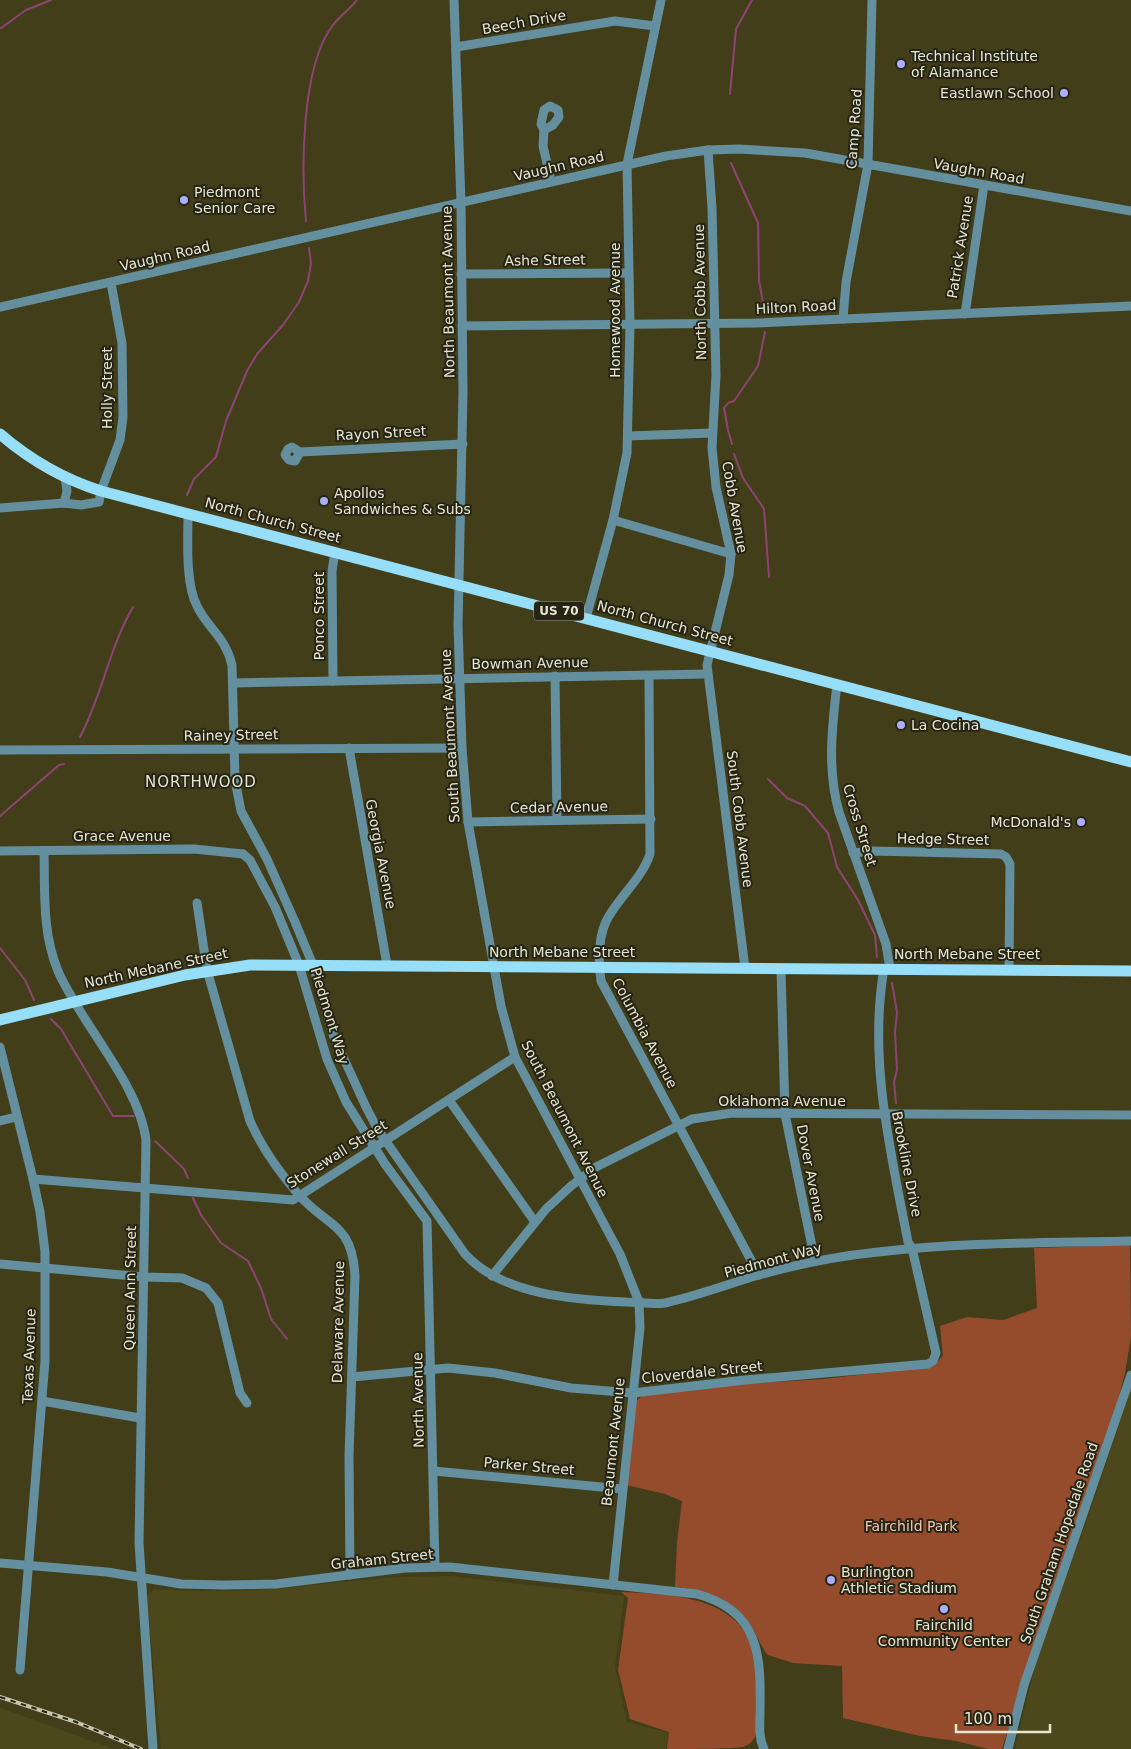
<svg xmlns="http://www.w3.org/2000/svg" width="1131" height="1749" font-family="'DejaVu Sans',sans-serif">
<rect width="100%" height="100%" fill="#423e19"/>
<!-- built -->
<g fill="#4d481b">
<path d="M1131,1381V1749H1015L1038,1655L1094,1501L1126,1403Z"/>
<path d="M451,1576L624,1596L615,1667L627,1722L669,1733L666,1749H161L147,1596L154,1589L188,1591H248L397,1577Z"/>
<path d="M0,1708L7,1710L113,1749H0Z"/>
</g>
<!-- green -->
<g fill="#944c2d">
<path d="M1130,1245L1131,1337L1125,1373L1114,1415L1017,1700L1002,1749H988L956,1741L920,1736L843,1718L842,1666L793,1663L768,1655C760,1646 757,1634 750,1624C731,1598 706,1590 675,1587L677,1542L682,1501L665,1494L626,1485L634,1403L642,1396L741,1384L824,1379L933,1366L943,1356L940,1326L967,1317L1003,1320L1037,1308L1034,1248Z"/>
<path d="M621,1592C677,1594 750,1597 757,1668C758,1675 756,1684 756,1691C755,1705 756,1719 756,1733C755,1740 749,1745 743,1747C725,1749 687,1749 667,1749L669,1732L630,1719L618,1670L628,1598Z"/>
</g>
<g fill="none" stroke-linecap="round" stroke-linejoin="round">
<!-- stream -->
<g stroke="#8e4473" stroke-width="2">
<path d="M1,28L26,10L51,0"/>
<path d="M730,94L736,29L752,0"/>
<path d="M731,163L758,223L759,280L765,315"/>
<path d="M306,221C301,171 301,66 333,25C340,16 350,9 357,0"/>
<path d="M732,444L728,430L724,408L728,403L734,401L758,366L765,332"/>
<path d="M734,454L743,478L764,509L769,577"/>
<path d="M187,495L194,479L216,457L226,421L247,371L257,354L283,325L299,302L308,281L311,263L309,248"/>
<path d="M80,737C102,696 109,648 133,607"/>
<path d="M768,779L787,798L805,806L828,833L837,867L858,900L875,935L877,957"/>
<path d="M0,816L59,765L64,764"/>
<path d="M0,948L25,980L34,1000"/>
<path d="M892,983L897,1012L895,1032L897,1070L894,1082L896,1103"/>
<path d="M51,1019L61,1029L113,1116H134"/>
<path d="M901,1123L902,1141"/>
<path d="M155,1141L184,1169L188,1178"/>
<path d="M193,1198L201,1215L221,1243L248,1261L261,1288L271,1319L287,1339"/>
</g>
<!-- minor -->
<g stroke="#648f9f" stroke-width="9">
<path d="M454,0L461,203L463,392L458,626L462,748L468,822L501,1006L515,1057L620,1254L639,1302L640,1328L613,1585"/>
<path d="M456,47L615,21L655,26"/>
<path d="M550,106L558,110L559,117L553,125L544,130L541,124L544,110Z"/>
<path d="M544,130L543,146L551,181"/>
<path d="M708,150L712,208L716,375L712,448L716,487L731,554L729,575L707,665L745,968"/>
<path d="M461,274L628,273"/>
<path d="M0,307L666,156L708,150L739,149L805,153L1131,211"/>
<path d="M965,314L984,185"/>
<path d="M843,319L846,282L868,164L872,0"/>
<path d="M462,326L756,323L1131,306"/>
<path d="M628,436L712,433"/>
<path d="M300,452L295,461L289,460L285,455L288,449L292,447L300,452L463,444"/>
<path d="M64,503L67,491L65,477"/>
<path d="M0,508L64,503L81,505L99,502L101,491L120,440L123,417L122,343L111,283"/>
<path d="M188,514C188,539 185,583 197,606C208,629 225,636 232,665L235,780L241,811L267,859L295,922L313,965L334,1037L366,1107L378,1130L465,1254C502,1295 575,1300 627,1302C640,1302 653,1305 665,1303C697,1296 728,1284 759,1275C798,1264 838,1256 878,1252C962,1242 1047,1243 1131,1241"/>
<path d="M613,520L731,554"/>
<path d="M586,618L613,520L627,453L630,325L627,164L661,0"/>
<path d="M555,676L557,820"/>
<path d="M649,676L650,854C642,878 622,894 609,916C598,933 598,961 601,981L759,1275"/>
<path d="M333,681L332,571L335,552"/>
<path d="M233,683L707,674"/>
<path d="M837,684C832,727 827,770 839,812L886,944L890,969"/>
<path d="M349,748L387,965"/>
<path d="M0,750L462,748"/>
<path d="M468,822L651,819"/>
<path d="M0,851L194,849L243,854"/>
<path d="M44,851C45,891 42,933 58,971C81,1024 139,1084 146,1140L139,1543L153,1749"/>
<path d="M853,853L872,851L1001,854L1006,857L1010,864L1009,970"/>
<path d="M243,854L250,860L275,907L299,965L327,1059L346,1102L385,1164L427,1221L435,1567"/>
<path d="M197,903L207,970L250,1121C262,1148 279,1172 299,1195C328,1228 352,1222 355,1276L349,1456L350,1575"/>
<path d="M781,969L785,1114L815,1261"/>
<path d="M0,1047L33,1179L40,1212L45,1252V1361L20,1670"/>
<path d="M449,1100L535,1222"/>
<path d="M0,1121L16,1117"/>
<path d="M33,1179L293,1200L515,1057"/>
<path d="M0,1264L144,1277L182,1278L206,1288L218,1303L240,1393L247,1403"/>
<path d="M492,1276L546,1209L571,1186L596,1167L692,1119L732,1113L1131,1115"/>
<path d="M352,1377L448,1368L495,1373L571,1388L633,1393L745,1380L928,1364L933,1361L936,1353L912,1248L908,1242C891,1153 868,1060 884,969"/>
<path d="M42,1401L140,1418"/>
<path d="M434,1471L622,1489"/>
<path d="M0,1563L107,1572L181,1584L223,1585L276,1584L405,1568L450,1567L697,1594C760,1611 761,1656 760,1711C760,1723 758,1737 764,1749"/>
<path d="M1008,1749L1024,1685L1131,1375"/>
</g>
<!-- major -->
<g stroke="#97def8" stroke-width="11">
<path d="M0,434C29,459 63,479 101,491L1131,762"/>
<path d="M0,1020L185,975L250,965L1131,971"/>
</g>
<defs>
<path id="rail" d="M0,1697L76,1722L141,1749"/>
</defs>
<!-- rail casing -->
<use href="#rail" stroke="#c7c5ad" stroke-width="4"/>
<!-- rail -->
<use href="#rail" stroke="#262415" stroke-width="2" stroke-dasharray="5.5" stroke-linecap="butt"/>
</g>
<!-- markers -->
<g fill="#adaefb" stroke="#262415" stroke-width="2">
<circle cx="901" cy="64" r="5"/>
<circle cx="1064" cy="93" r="5"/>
<circle cx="184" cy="200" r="5"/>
<circle cx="324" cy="501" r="5"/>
<circle cx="901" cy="725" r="5"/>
<circle cx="1081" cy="822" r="5"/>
<circle cx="831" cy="1580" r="5"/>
<circle cx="944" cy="1609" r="5"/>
</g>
<g text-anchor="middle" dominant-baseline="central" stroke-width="4" stroke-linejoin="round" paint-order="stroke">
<!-- shield labels -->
<rect fill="#262415" stroke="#adac99" stroke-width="1" x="534" y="601.5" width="50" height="19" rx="4"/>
<g font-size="12" font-weight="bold" fill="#e7e6d1">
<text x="559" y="611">US 70</text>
</g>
<!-- street labels -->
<g font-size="14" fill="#e7e6d1" stroke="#262415">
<text transform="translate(524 22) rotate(-10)">Beech Drive</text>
<text transform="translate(854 129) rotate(-86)">Camp Road</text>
<text transform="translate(559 166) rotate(-13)">Vaughn Road</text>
<text transform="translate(979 171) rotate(10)">Vaughn Road</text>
<text transform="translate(960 247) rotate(-81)">Patrick Avenue</text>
<text transform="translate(165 256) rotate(-13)">Vaughn Road</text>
<text transform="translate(545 260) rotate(-1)">Ashe Street</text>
<text transform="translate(448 292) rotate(-91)">North Beaumont Avenue</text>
<text transform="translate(700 292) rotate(-91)">North Cobb Avenue</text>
<text transform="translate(796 307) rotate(-3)">Hilton Road</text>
<text transform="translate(615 310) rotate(-90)">Homewood Avenue</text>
<text transform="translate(107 388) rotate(-90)">Holly Street</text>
<text transform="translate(381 433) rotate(-3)">Rayon Street</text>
<text transform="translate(735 507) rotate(80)">Cobb Avenue</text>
<text transform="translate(273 520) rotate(15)">North Church Street</text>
<text transform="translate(319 616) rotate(-90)">Ponco Street</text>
<text transform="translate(665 623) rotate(15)">North Church Street</text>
<text transform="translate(530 663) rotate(-1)">Bowman Avenue</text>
<text transform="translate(231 735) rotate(-1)">Rainey Street</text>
<text transform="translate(450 736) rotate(-93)">South Beaumont Avenue</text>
<text transform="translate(559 807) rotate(-1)">Cedar Avenue</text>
<text transform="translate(740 819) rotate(83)">South Cobb Avenue</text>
<text transform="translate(860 825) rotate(73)">Cross Street</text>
<text x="122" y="836">Grace Avenue</text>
<text transform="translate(943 839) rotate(1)">Hedge Street</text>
<text transform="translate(381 854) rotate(79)">Georgia Avenue</text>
<text x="562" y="952">North Mebane Street</text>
<text x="967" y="954">North Mebane Street</text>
<text transform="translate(156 968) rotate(-12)">North Mebane Street</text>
<text transform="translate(330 1016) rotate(73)">Piedmont Way</text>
<text transform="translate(645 1033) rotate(62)">Columbia Avenue</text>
<text x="782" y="1101">Oklahoma Avenue</text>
<text transform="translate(565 1119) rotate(63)">South Beaumont Avenue</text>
<text transform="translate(337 1154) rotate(-32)">Stonewall Street</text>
<text transform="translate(907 1164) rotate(79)">Brookline Drive</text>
<text transform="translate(811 1173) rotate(79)">Dover Avenue</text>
<text transform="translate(773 1260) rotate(-15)">Piedmont Way</text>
<text transform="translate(130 1288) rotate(-89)">Queen Ann Street</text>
<text transform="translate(338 1322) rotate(-89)">Delaware Avenue</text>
<text transform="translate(29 1356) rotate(-88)">Texas Avenue</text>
<text transform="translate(702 1372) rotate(-6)">Cloverdale Street</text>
<text transform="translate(418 1400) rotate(-91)">North Avenue</text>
<text transform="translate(613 1442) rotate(-84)">Beaumont Avenue</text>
<text transform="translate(529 1466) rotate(5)">Parker Street</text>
<text transform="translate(1059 1543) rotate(-71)">South Graham Hopedale Road</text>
<text transform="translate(382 1559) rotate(-6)">Graham Street</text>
</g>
<!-- poi labels -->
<g font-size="14" fill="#e7e6d1" stroke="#262415" text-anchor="start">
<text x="911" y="56">Technical Institute<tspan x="911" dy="16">of Alamance</tspan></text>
<text x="1054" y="93" text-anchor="end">Eastlawn School</text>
<text x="194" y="192">Piedmont<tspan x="194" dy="16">Senior Care</tspan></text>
<text x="334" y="493">Apollos<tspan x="334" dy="16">Sandwiches &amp; Subs</tspan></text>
<text x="911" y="725">La Cocina</text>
<text x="1071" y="822" text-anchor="end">McDonald's</text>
<text x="841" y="1572">Burlington<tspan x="841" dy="16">Athletic Stadium</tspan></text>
<text x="944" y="1625" text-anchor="middle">Fairchild<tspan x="944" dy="16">Community Center</tspan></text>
</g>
<!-- park labels -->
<g font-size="14" fill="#f4c6b3" stroke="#262415">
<text x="911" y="1526">Fairchild Park</text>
</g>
<!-- neighbourhood labels -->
<g font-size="15" letter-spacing="1" fill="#e7e6d1" stroke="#262415">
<text x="201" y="782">NORTHWOOD</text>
</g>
</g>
<!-- scale -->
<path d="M956 1724v8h94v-8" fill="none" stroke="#e7e6d1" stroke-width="2.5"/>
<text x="964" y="1724" font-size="15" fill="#e7e6d1" stroke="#262415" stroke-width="4" paint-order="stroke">100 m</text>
</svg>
